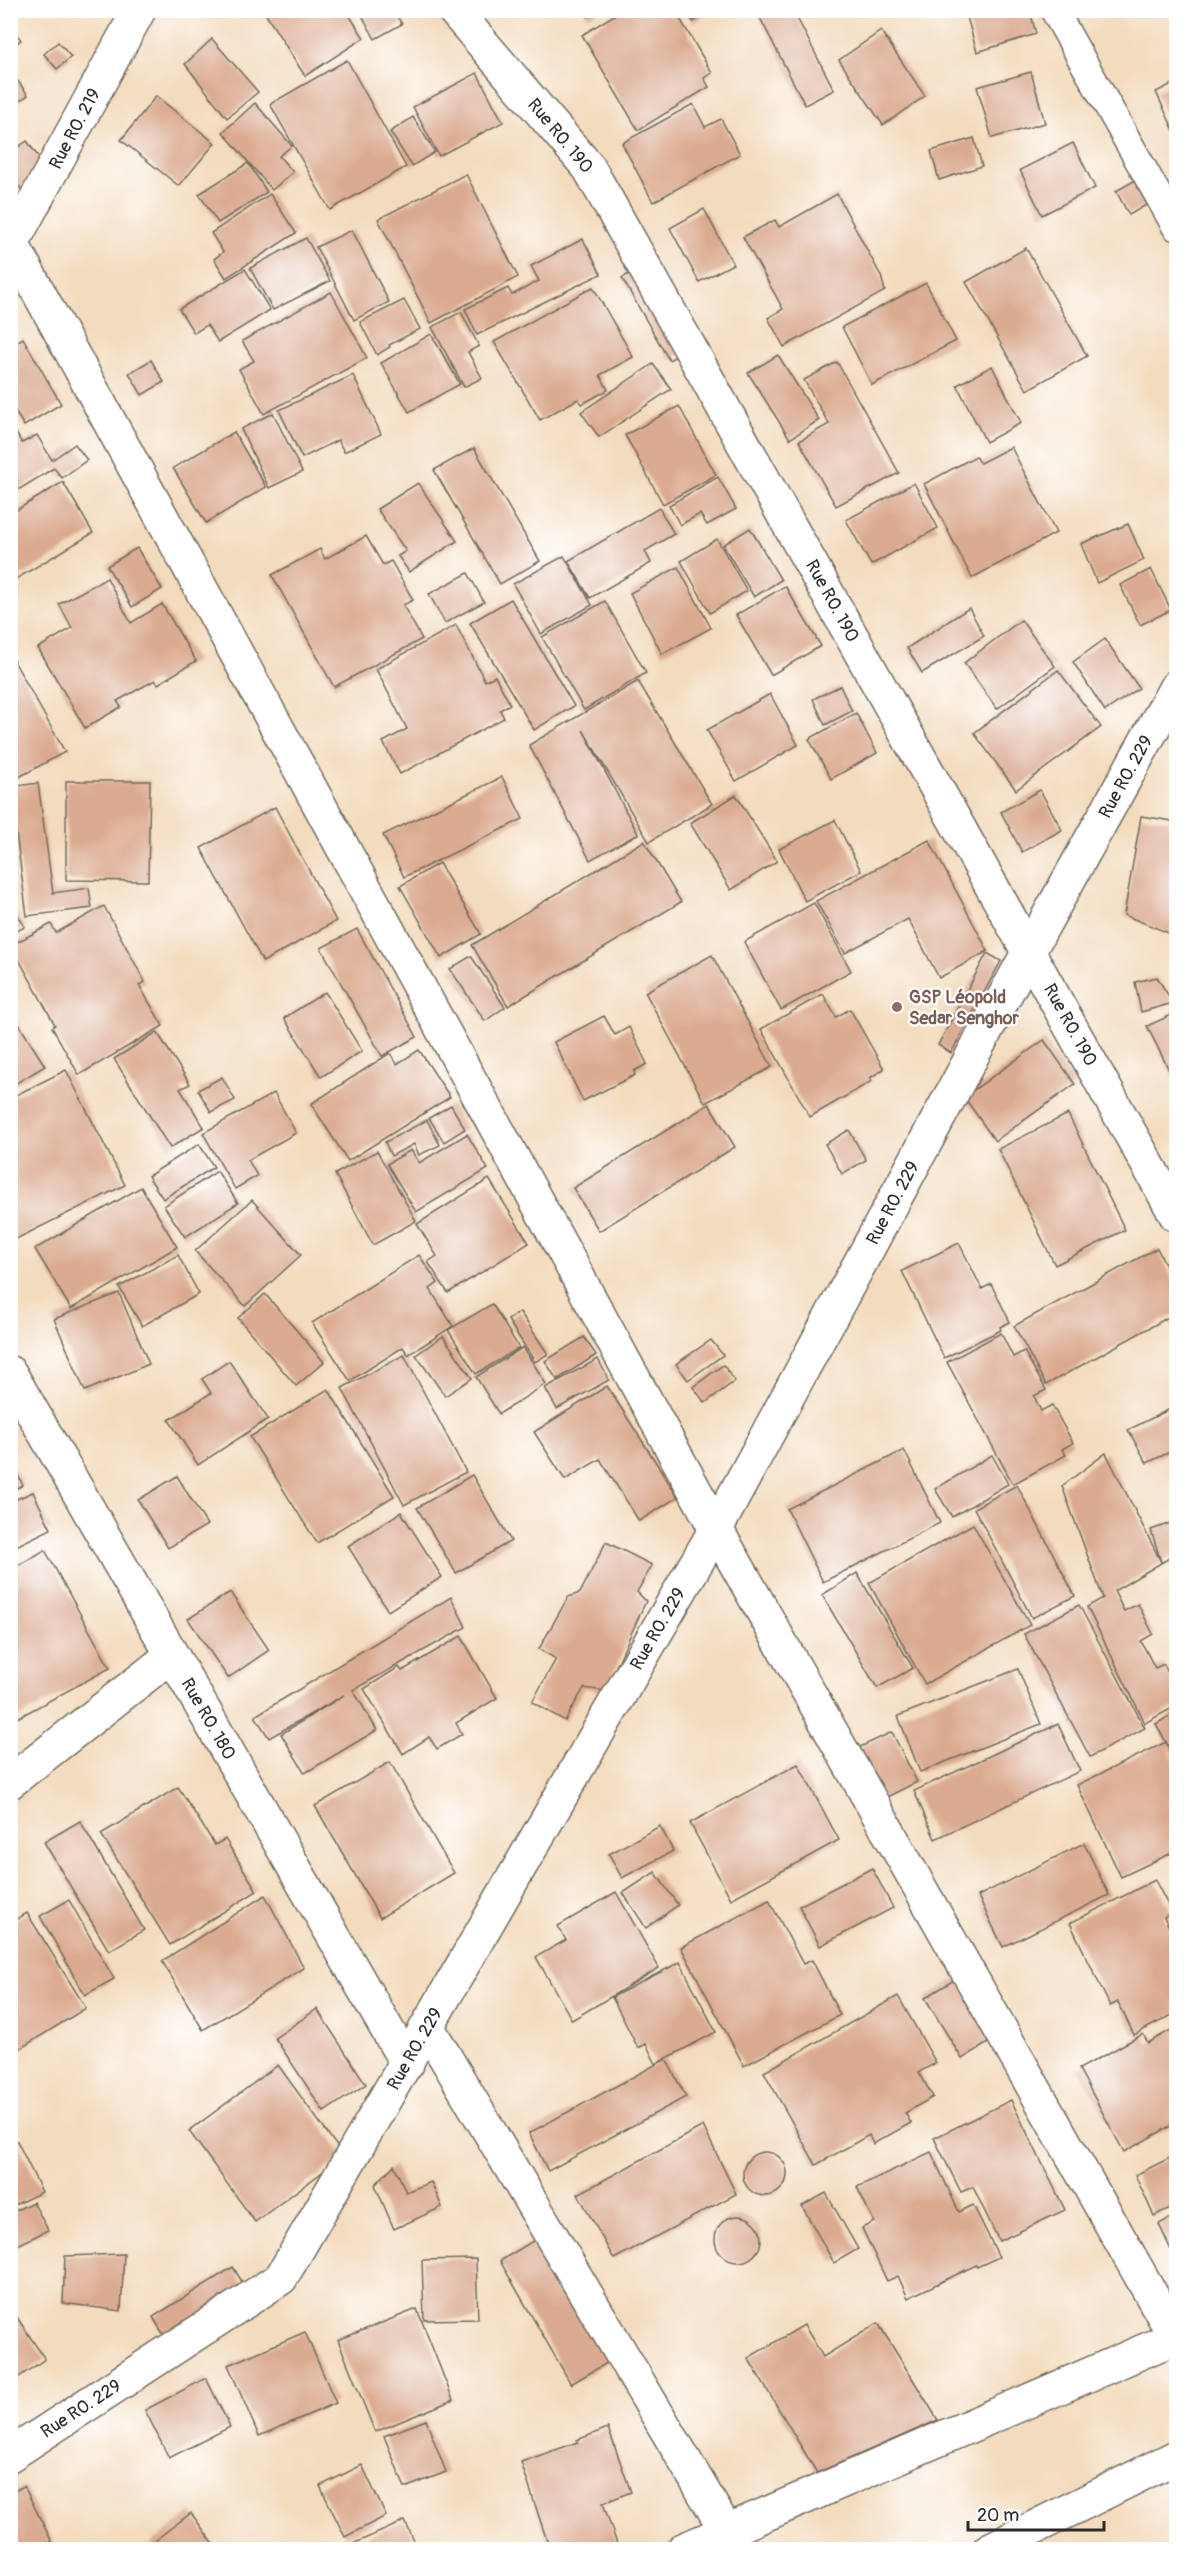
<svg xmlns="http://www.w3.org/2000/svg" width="1187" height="2560" font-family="Pangolin,sans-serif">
<rect width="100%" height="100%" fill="#fff"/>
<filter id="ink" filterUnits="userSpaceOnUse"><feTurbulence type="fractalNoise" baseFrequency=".0167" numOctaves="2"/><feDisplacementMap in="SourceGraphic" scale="12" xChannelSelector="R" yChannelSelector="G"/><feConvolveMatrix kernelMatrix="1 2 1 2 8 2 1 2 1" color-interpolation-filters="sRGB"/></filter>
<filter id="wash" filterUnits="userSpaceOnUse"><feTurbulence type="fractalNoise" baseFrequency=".008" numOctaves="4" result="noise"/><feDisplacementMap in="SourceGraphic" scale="24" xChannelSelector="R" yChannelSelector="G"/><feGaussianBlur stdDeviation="1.35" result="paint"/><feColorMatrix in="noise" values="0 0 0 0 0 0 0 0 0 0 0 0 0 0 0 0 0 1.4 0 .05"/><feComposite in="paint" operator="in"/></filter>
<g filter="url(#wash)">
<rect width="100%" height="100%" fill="#f3dbbd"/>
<g id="blocks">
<!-- building -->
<g fill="#dbab91">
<path d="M263,10H346L364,38L305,76Z"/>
<path d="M359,10H393L402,24L375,39Z"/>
<path d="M585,10H600L588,17Z"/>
<path d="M622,10H675L712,73L704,78L709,87L638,130L582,35Z"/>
<path d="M686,10H715L693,22Z"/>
<path d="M756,10H793L834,90L805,105Z"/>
<path d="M965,10H1030L1036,34L977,52Z"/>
<path d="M10,25L21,40L10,48Z"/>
<path d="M881,31L925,96L883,125L839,60Z"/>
<path d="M212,39L258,92L227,118L185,64Z"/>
<path d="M58,42L71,57L57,69L44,54Z"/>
<path d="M347,60L406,167L330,210L270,104Z"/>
<path d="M1031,72L1045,123L992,138L977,87Z"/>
<path d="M12,73L28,95L10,107V74Z"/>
<path d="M477,73L503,122L439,156L413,107Z"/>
<path d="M1176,82V135L1156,92Z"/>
<path d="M156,96L215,143L179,186L121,140Z"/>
<path d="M255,103L292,146L279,156L293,172L272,190L223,132Z"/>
<path d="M693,104L705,127L721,119L740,154L653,202L622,143Z"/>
<path d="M413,117L435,152L412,166L390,132Z"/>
<path d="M974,138L982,166L939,180L931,151Z"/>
<path d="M27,141L47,169L22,190L10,175V153Z"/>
<path d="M1073,143L1095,188L1042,215L1020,170Z"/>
<path d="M248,163L267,192L218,223L199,194Z"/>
<path d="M466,174L518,277L431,323L378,219Z"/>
<path d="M1141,177L1155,200L1129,215L1116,191Z"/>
<path d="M270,194L296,233L226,278L214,259L223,252L211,233Z"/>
<path d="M837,194L881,276L885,291L784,347L768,318L783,309L743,237L775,220L779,227Z"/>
<path d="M704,209L733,264L699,282L670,228Z"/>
<path d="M352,230L389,302L354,320L316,247Z"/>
<path d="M306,238L330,281L273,310L250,268Z"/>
<path d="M583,239L601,274L477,335L465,309L508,288L512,295L539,281L531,266Z"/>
<path d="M1026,248L1087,356L1027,390L966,282Z"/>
<path d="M245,269L270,310L218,342L207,325L194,333L179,309Z"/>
<path d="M636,270L685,351L669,360L622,278Z"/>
<path d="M926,283L956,341L872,385L842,327Z"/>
<path d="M593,287L633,357L600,375L608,390L582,404L578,399L540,420L494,342Z"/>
<path d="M331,292L367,358L264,414L239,369L254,361L242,341Z"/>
<path d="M404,300L420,329L389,345L390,347L377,355L360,322Z"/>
<path d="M461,312L479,346L468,352L482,378L464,387L432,327Z"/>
<path d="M431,334L460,384L409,412L381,363Z"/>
<path d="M23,338L61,404L24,426L10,403V346Z"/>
<path d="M778,355L819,420L790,439L748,373Z"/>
<path d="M151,360L164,382L142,395L129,373Z"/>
<path d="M837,362L899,473L836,506L799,441L829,424L804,380Z"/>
<path d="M653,364L671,389L599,437L581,412Z"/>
<path d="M992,366L1021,423L986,442L957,385Z"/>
<path d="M353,375L381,434L344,452L338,440L302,458L279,410Z"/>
<path d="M679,406L716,475L663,504L625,435Z"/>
<path d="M273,413L302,472L269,488L241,429Z"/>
<path d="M10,423L22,443L37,435L52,460L75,444L87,460L62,478L54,468L10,495Z"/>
<path d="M234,432L266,487L206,523L173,468Z"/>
<path d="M1011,447L1056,533L972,578L924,484L976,456L980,463Z"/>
<path d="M474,448L540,561L500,584L434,470Z"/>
<path d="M718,477L736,509L707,525L700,514L680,525L669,505Z"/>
<path d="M63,482L93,533L11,582L10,514Z"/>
<path d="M418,483L457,541L409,572L398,556L406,551L377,509Z"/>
<path d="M914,483L938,528L871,565L846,520Z"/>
<path d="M659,508L674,534L645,551L651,563L590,598L568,561Z"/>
<path d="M1128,524L1144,560L1097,583L1081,544Z"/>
<path d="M750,528L781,580L754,597L723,545Z"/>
<path d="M366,536L383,565L391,561L413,600L403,605L422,639L334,687L272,575L320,549L325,559Z"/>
<path d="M717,539L747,591L710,613L681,561Z"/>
<path d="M137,548L162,589L132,607L107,566Z"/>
<path d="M564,556L592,605L541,634L513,584Z"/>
<path d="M678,567L711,628L662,654L630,593Z"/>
<path d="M1151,569L1171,610L1140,625L1120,585Z"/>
<path d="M468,573L484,602L445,623L429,594Z"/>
<path d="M107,578L131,623L162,604L196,661L158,684L155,680L117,701L121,707L85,728L38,648L72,628L59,604Z"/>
<path d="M785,586L821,646L771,675L736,615Z"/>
<path d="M511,599L574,706L534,730L470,623Z"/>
<path d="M605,601L646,673L584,710L542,637Z"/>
<path d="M969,608L984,636L922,673L907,648Z"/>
<path d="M1021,620L1055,666L997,709L964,663Z"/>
<path d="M456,625L485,681L495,676L510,704L500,710L504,718L400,774L383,742L407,729L376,669Z"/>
<path d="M1105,639L1139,688L1105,711L1073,662Z"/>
<path d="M10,654L65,752L10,782Z"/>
<path d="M1058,670L1101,727L1016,790L974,733Z"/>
<path d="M638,681L712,804L649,842L583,730L638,834L590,860L529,745Z"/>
<path d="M840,686L852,711L825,725L813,699Z"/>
<path d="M770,694L798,745L736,781L707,730Z"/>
<path d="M856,713L877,753L831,779L809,739Z"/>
<path d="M502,777L523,819L404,877L383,835Z"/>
<path d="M66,781H150L148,881L66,880Z"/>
<path d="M38,783L53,893L89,888L92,908L27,916L10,787Z"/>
<path d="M1040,790L1062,830L1022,852L1001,812Z"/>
<path d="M736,795L777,861L731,890L690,823Z"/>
<path d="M275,807L336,921L263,962L201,848Z"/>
<path d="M1141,816L1172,821L1176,832V936L1124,915Z"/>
<path d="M835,820L861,871L805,901L779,849Z"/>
<path d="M929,840L988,951L939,978L908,919L845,953L816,901Z"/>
<path d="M644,841L681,902L508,1006L472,945Z"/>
<path d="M439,863L481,934L441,958L400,886Z"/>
<path d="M10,902L25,927L10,934Z"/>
<path d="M814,903L851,971L781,1010L744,942Z"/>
<path d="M104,906L145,982L139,985L163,1026L79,1075L52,1027L55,1025L17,956L13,958L10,946L51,924L56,933Z"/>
<path d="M357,929L417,1037L382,1056L321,948Z"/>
<path d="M987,953L1001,961L951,1053L938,1045Z"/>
<path d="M712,955L772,1067L705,1103L645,992Z"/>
<path d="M471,956L505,1007L485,1021L450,969Z"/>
<path d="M1157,977L1173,1003L1141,1012L1135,982Z"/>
<path d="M325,992L362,1051L321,1077L284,1018Z"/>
<path d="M823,994L836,1017L850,1009L884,1069L870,1078L872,1081L810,1117L761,1029Z"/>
<path d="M10,1010L45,1066L10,1087Z"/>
<path d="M1176,1013V1084L1147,1026Z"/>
<path d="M604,1016L615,1035L629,1027L647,1064L634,1071L635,1075L583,1101L554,1042Z"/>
<path d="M157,1032L190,1084L180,1089L204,1127L170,1148L114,1059Z"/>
<path d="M1044,1040L1075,1084L995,1141L964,1097Z"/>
<path d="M419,1050L450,1097L348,1161L311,1104L390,1053L397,1064Z"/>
<path d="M66,1070L125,1185L10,1242V1098Z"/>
<path d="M222,1077L235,1100L211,1112L198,1090Z"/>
<path d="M274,1093L296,1133L248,1160L257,1176L235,1189L203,1133Z"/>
<path d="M709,1104L735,1147L599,1231L573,1188Z"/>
<path d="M451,1105L465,1129L444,1142L429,1118Z"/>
<path d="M1068,1114L1125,1230L1055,1265L998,1149Z"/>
<path d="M427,1120L440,1145L419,1155L414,1144L391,1156L385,1142Z"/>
<path d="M849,1130L866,1160L842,1174L825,1144Z"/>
<path d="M467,1134L488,1169L416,1212L387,1164L411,1150L419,1163Z"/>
<path d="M199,1144L214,1167L163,1199L148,1176Z"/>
<path d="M377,1151L416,1221L373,1245L335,1174Z"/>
<path d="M217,1171L238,1203L185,1237L164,1206Z"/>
<path d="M489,1179L529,1243L448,1293L428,1262L437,1256L417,1224Z"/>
<path d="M141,1187L177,1247L71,1309L35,1249Z"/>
<path d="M252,1200L301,1255L245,1306L195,1251Z"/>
<path d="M959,1243L982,1289L991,1284L1010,1322L1000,1327L1001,1330L944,1358L902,1271Z"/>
<path d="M1157,1248L1176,1285V1313L1046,1385L1014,1326Z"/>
<path d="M178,1255L199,1294L142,1326L119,1287Z"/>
<path d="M419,1255L438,1283L430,1289L453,1326L408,1355L403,1347L350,1381L312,1323Z"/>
<path d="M119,1293L149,1364L85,1391L54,1319Z"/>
<path d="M265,1294L324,1362L296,1386L238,1318Z"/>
<path d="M492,1304L519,1348L476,1374L448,1330Z"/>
<path d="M520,1312L548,1354L535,1362L508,1320Z"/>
<path d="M1001,1333L1013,1357L1024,1351L1046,1390L1034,1396L1041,1411L1052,1405L1073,1443L1062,1449L1066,1455L1013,1484L947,1362Z"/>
<path d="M443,1336L472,1378L445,1396L416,1355Z"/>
<path d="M584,1337L596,1355L557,1380L545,1361Z"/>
<path d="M711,1340L723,1355L688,1380L676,1364Z"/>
<path d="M523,1347L546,1384L499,1414L476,1377Z"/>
<path d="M404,1355L466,1472L404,1505L342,1388Z"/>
<path d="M598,1359L609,1380L557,1409L545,1388Z"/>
<path d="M229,1361L268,1419L198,1465L169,1420L211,1393L202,1379Z"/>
<path d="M723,1365L735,1381L705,1403L693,1387Z"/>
<path d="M607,1386L678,1497L639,1521L600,1459L565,1480L534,1432Z"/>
<path d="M328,1389L394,1496L317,1543L250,1437Z"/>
<path d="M1176,1406V1449L1147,1463L1128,1430Z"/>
<path d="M904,1450L940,1523L823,1582L787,1509Z"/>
<path d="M1106,1453L1161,1562L1151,1530L1176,1521V1554L1114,1591L1124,1611L1138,1604L1153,1634L1141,1641L1155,1668L1164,1664L1176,1690V1706L1145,1723L1087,1607L1103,1598L1062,1486Z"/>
<path d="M992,1455L1008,1484L952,1517L935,1489Z"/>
<path d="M10,1460L23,1485L10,1492Z"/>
<path d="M472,1475L511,1541L456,1573L417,1508Z"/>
<path d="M177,1476L207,1525L168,1548L138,1500Z"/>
<path d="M1017,1485L1075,1596L1032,1618L974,1508Z"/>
<path d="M33,1492L51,1529L10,1549V1502Z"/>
<path d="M401,1512L442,1577L388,1611L348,1546Z"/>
<path d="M973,1524L1030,1625L925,1684L869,1583Z"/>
<path d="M606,1542L652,1565L637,1592L646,1601L605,1691L584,1688L565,1721L532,1702L556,1659L539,1649L568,1597L580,1593Z"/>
<path d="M45,1550L110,1668L10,1722V1570Z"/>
<path d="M857,1573L913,1668L877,1688L822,1595Z"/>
<path d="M230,1592L269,1650L228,1678L188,1619Z"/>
<path d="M451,1597L466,1627L353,1690L377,1730L305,1773L281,1734L344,1695L269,1738L255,1716Z"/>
<path d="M1079,1605L1145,1728L1090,1757L1024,1634Z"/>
<path d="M461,1636L497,1698L456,1723L462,1734L437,1749L429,1737L403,1754L364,1689L399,1667L402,1671Z"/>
<path d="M1018,1669L1041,1724L920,1772L898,1716Z"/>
<path d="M1176,1712V1760L1156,1724Z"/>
<path d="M1058,1724L1080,1771L935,1839L914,1791Z"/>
<path d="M892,1732L917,1782L883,1799L858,1748Z"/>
<path d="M1166,1742L1176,1765V1851L1121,1877L1077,1785Z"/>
<path d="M390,1762L454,1873L380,1918L315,1806Z"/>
<path d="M798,1764L839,1840L731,1899L690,1823Z"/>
<path d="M178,1787L215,1845L225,1839L257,1891L170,1945L101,1834Z"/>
<path d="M80,1821L144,1930L109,1951L44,1842Z"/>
<path d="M660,1826L673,1851L622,1878L609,1854Z"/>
<path d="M1084,1843L1109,1895L1003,1947L978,1896Z"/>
<path d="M872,1868L893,1908L820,1946L799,1906Z"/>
<path d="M655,1872L678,1905L646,1928L623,1893Z"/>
<path d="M1155,1880L1172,1913L1164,1917L1176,1942V2013L1134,2035L1118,2002L1110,2006L1070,1923Z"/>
<path d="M616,1892L659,1968L572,2020L536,1957L566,1940L558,1926Z"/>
<path d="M265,1895L304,1968L203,2030L162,1961Z"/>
<path d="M69,1900L114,1979L85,1995L40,1916Z"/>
<path d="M769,1900L803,1964L812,1960L840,2015L744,2066L681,1947Z"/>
<path d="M27,1913L86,2008L10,2055V1923Z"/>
<path d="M680,1962L716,2032L656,2064L646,2044L638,2048L612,1997Z"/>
<path d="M957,1978L993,2040L962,2059L925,1998Z"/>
<path d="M898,1996L936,2063L919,2072L933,2097L905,2113L911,2123L873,2144L869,2135L816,2165L764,2072Z"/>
<path d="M317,2009L366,2084L324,2112L275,2038Z"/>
<path d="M1176,2027V2123L1124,2152L1079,2069L1143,2034L1148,2043Z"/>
<path d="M666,2059L686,2097L548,2171L529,2133Z"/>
<path d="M278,2065L344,2156L255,2222L189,2131Z"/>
<path d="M1011,2100L1065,2210L999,2241L973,2187L961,2192L934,2138Z"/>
<path d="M703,2126L736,2194L614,2259L578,2194Z"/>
<path d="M17,2141L42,2192L10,2207V2144Z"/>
<path d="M931,2152L959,2212L973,2205L999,2257L977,2267L976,2265L908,2298L898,2276L887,2281L862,2228L874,2222L857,2187Z"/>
<circle cx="765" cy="2174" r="22"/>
<path d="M1176,2155V2205L1154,2216L1135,2175Z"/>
<path d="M394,2165L406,2192L431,2182L442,2207L394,2229L375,2185Z"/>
<path d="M826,2193L858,2249L834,2263L802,2206Z"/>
<path d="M33,2202L48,2230L10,2249V2213Z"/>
<path d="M1176,2215V2261L1159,2224Z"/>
<circle cx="738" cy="2239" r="23"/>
<path d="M541,2236L612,2360L571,2384L500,2261Z"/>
<path d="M124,2254L121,2311L63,2303L65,2256Z"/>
<path d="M476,2259L478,2319L424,2320L422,2260Z"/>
<path d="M233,2267L249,2293L169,2344L153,2317Z"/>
<path d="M10,2307L45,2359L10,2383Z"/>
<path d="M417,2309L453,2400L375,2432L338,2340Z"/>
<path d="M878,2323L938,2420L817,2473L748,2358L804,2325L823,2357Z"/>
<path d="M305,2332L336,2403L259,2436L228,2365Z"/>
<path d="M206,2378L230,2427L169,2458L145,2410Z"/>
<path d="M426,2420L446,2472L405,2488L384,2436Z"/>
<path d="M608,2428L631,2492L603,2503L619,2550H550L521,2462L578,2442L577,2440Z"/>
<path d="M362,2465L386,2516L345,2537L320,2486Z"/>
<path d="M24,2486L56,2550H10V2493Z"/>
<path d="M191,2513L218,2550H142Z"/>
<path d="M405,2521L418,2550H339Z"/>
</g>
</g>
</g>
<g filter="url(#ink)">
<use href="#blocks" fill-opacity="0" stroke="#71695e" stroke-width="1.5"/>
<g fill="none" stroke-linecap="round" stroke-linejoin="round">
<defs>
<path id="lane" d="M1054,10L1176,227"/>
<g id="street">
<path d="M454,10L589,168L1176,1215"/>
<path d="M10,240L716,1529L1176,2338"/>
<path d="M10,247L139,10"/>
<path d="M10,1373L407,2064"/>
<path d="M10,1782L171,1656"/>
<path d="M428,2028L726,2530"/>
<path d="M10,2455L281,2278L716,1529L1029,951L1176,687"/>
<path d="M683,2550L1176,2337"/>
</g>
<path id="secondary" d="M989,2550L1176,2457"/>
</defs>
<!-- lane casing -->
<use href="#lane" stroke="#71695e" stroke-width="30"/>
<!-- street casing -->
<use href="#street" stroke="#71695e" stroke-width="36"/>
<!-- secondary casing -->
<use href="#secondary" stroke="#71695e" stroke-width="36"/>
<!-- lane -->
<use href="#lane" stroke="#fff" stroke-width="27"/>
<!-- street -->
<use href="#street" stroke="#fff" stroke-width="33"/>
<!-- secondary -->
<use href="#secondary" stroke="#fff" stroke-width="33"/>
</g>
</g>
<!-- markers -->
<circle fill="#8d6e63" stroke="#fff" stroke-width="2" cx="897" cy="1007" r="6"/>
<g text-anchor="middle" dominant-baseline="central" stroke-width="4.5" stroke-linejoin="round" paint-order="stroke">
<!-- street labels -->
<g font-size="18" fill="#2b2b2b" stroke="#fff">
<text transform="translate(75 129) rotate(-62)">Rue RO. 219</text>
<text transform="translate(560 136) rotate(50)">Rue RO. 190</text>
<text transform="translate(832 601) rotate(61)">Rue RO. 190</text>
<text transform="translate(1126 777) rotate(-61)">Rue RO. 229</text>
<text transform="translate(1070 1025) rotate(61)">Rue RO. 190</text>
<text transform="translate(893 1203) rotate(-62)">Rue RO. 229</text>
<text transform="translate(658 1629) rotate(-60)">Rue RO. 229</text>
<text transform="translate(208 1719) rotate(60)">Rue RO. 180</text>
<text transform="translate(415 2049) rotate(-60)">Rue RO. 229</text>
<text transform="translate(81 2409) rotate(-33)">Rue RO. 229</text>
</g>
<!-- education labels -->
<g font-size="18" font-weight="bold" fill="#785e54" stroke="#fff" text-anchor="start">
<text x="909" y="997">GSP Léopold<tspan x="909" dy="21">Sedar Senghor</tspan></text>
</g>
</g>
<!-- margin -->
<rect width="1187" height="2560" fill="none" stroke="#fff" stroke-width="36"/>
<!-- scale -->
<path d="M968 2521v9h136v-9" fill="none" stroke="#2b2b2b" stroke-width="3"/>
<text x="977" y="2521" font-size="18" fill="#2b2b2b" stroke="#ffffff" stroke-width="4.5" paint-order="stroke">20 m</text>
</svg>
